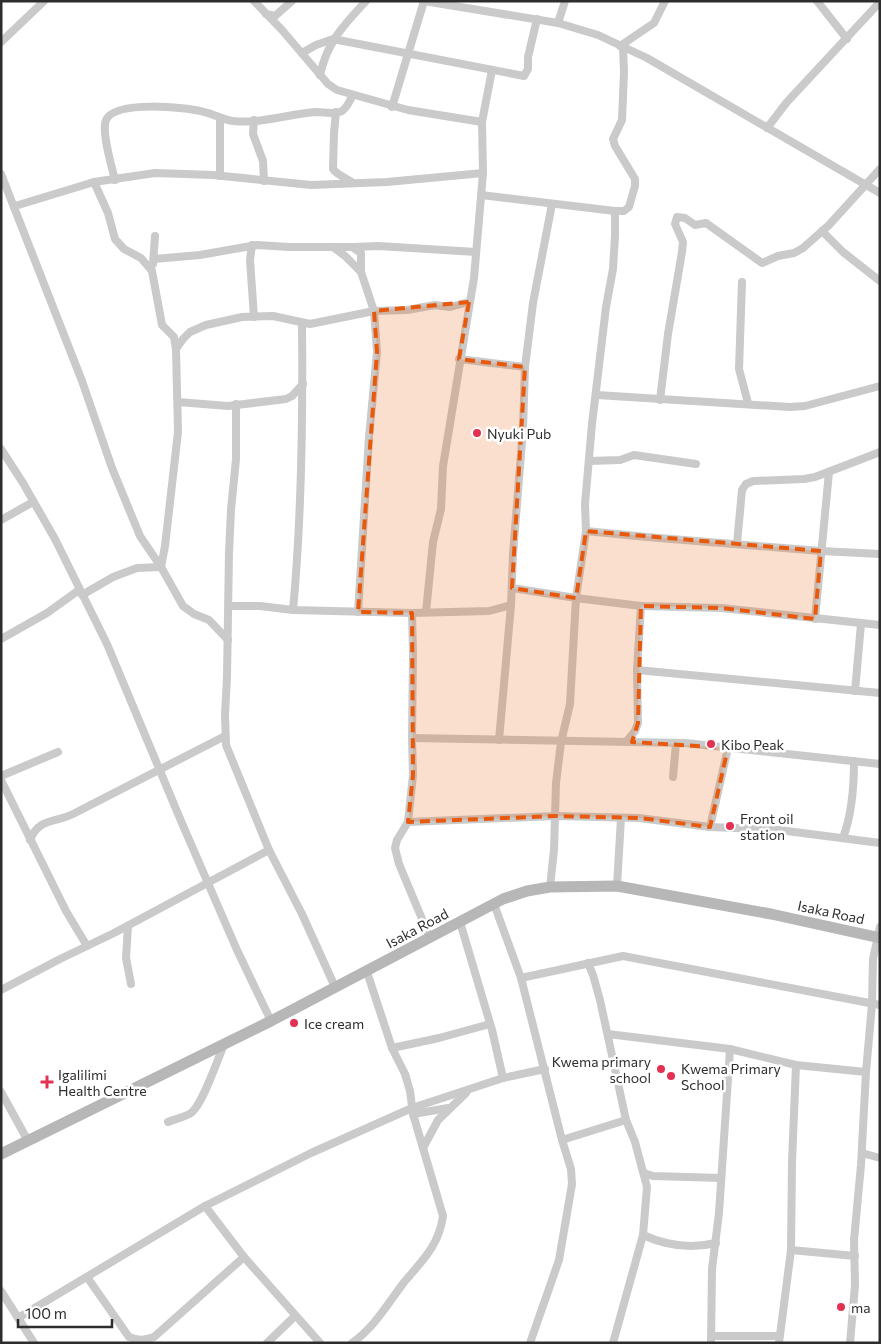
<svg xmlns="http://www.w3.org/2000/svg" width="881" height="1344" font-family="Commissioner,sans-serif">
	<rect width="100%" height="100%" fill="#fff"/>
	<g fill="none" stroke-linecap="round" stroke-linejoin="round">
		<g stroke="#cacaca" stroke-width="8">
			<polyline points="254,1 282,30 328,84 337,90 408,110 482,122"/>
			<polyline points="424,1 558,23 598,35 647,58 880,193"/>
			<polyline points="817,1 847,39"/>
			<polyline points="266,14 275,16 292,1"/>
			<polyline points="558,23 565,1"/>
			<polyline points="1,42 44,1"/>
			<polyline points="620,46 654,23 665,1"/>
			<polyline points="302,53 316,45 333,39 524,76 528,69 528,57 537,19"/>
			<path d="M 320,75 C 327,42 344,25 366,1"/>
			<polyline points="392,107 424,1"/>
			<path d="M 336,112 L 334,133 L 333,169 C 337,175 347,178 353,183"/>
			<polyline points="254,120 253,134 263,161 264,181"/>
			<polyline points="767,128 787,102 880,2"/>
			<polyline points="1,174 82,381 112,468 140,536 161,567 183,606 194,614 209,620 228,640"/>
			<polyline points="220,176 220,118"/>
			<path d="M 115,180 C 112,167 101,132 106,120 C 115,100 186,107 204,112 C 214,114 223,120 233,121 C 260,124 289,114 316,112 C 324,112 335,115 342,111 C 347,108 350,100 353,95"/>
			<polyline points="481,195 615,211 624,211 629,207 635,186 635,179 615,146 613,139 622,120 624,72 623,47"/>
			<polyline points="15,206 94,182 155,173 213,175 311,185 387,182 483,173"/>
			<polyline points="822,231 843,252 880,281"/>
			<polyline points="252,245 250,260 254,317"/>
			<polyline points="333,247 345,256 361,272"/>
			<polyline points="354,247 378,246 476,252"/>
			<polyline points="154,259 200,255 257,245 289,247 352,247 361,253 361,272 374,311 377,352 369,437 358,612"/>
			<polyline points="153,264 155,236"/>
			<polyline points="742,282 739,369 748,403"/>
			<polyline points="176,349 183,339 190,332 206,325 242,317 273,316 310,324 374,311 407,310 435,305 450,307 469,302"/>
			<polyline points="459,359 525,367"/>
			<polyline points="597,395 790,407 805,406 880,386"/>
			<polyline points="660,400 668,334 682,252 683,242 675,224 677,217 685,218 695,225 706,223 762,263 778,256 794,253 803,248 829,225 880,169"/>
			<polyline points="178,402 228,406 286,399 292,396 303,384"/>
			<polyline points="236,404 236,459 231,510 229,553 227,677 225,715 226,745 269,850 302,914 335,987"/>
			<polyline points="1,449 23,483 55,539 107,644 181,821 237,950 271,1021"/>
			<polyline points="589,461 620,460 634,455 696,464"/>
			<polyline points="1,520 33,502"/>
			<polyline points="586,531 647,537 821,551 880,554"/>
			<polyline points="737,544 742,490 746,484 753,481 804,479 815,477 880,452"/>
			<polyline points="512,588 576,598 641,606 721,608 880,625"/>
			<polyline points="82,595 113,577 137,568 161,567 165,546 178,432 176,349 174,337 162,325 152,271 141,258 124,249 115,239 108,213 94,182"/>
			<polyline points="229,606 260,606 293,610 412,613 489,611 511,605"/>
			<path d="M 293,610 C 302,515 303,419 302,324"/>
			<polyline points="426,612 433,542 441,509 443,466 474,278 483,173 482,122 492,70"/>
			<polyline points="412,613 413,654 412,738 413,775 408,822 397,840 395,848 399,864 430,938"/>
			<polyline points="815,619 829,472"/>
			<polyline points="1,639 47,613 79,590"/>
			<polyline points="637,670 880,693"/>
			<polyline points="855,691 861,624"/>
			<polyline points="412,738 685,743 880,764"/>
			<polyline points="499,740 511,605 513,554 523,429 525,367 533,303 552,204"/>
			<polyline points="626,742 635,731 638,723 637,670 641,606"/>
			<polyline points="1,776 58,752"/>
			<polyline points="673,777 676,743"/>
			<polyline points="1,780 66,911 87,946"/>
			<polyline points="408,822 556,816 639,818 710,827 779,830 880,843"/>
			<polyline points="710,827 728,748"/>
			<path d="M 843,838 C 852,814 854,787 854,761"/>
			<path d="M 30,840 C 39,818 54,823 73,814 L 225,736"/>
			<polyline points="617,886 621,818"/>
			<polyline points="550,887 554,850 556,783 561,742 570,704 576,598 586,531 585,504 592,424 606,307 613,269 615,236 615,211"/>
			<polyline points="494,904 521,978 562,1140 571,1169 572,1184 559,1260 530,1343"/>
			<polyline points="460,922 492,1030 503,1078"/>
			<polyline points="128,926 126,958 131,984"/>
			<polyline points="588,963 593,975 600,1000 626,1120 635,1142 647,1187 643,1235 613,1343"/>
			<polyline points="521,978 623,956 880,1005"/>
			<polyline points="1,990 60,959 114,933 269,850"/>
			<polyline points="608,1034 730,1049 796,1065 866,1072"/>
			<polyline points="392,1048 439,1038 490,1024"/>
			<polyline points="1,1092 28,1141"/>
			<polyline points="413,1114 448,1108"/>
			<path d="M 168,1122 C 175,1119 185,1117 191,1113 C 203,1104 217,1060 224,1045"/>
			<polyline points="562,1140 626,1120"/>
			<polyline points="423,1148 438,1120 466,1093"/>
			<polyline points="862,1153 880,1158"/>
			<polyline points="644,1173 653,1176 721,1178"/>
			<polyline points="205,1206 244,1257 320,1343"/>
			<path d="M 643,1235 C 665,1245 691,1249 716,1243"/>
			<polyline points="791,1250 855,1256"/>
			<path d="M 87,1277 L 129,1337 C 138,1341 145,1340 154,1337 L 244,1257"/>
			<polyline points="1,1291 34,1343"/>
			<polyline points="18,1318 205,1206 311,1153 412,1108 503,1078 545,1069"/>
			<polyline points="711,1339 712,1336 779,1336"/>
			<polyline points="267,1343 295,1316"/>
			<path d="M 352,1343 C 375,1327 388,1303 405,1281 C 423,1260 439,1245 443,1216 L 413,1114 L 410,1091 L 405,1074 L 392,1048 L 367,972"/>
			<polyline points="711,1343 712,1269 719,1213 730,1049"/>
			<polyline points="779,1343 791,1250 792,1162 796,1065"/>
			<polyline points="850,1343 855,1285 854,1240 861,1165 866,1072 872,1004 873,959 880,927"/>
		</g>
		<polyline stroke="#b7b7b7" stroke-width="11" points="1,1154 271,1021 503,899 527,891 550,887 617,886 771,914 880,938"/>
	</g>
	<path fill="#e8590c" fill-opacity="0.2" stroke="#e8590c" stroke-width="4" stroke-dasharray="10 6" stroke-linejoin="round" d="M 469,302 L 459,359 L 525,367 L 512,588 L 576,598 L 586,531 L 821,551 L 815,619 L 721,608 L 641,606 L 638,723 L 632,742 L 728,748 L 710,827 L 639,818 L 556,816 L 408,822 L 413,775 L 412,613 L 358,612 L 377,352 L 374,311 Z"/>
	<g fill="#e33153" stroke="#fff" stroke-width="2">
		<circle cx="477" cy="433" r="5"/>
		<circle cx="711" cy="744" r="5"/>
		<circle cx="730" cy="826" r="5"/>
		<circle cx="294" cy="1023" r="5"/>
		<circle cx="661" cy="1069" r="5"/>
		<circle cx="671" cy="1076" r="5"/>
		<path d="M44.5 1074.5h5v5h5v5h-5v5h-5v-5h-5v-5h5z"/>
		<circle cx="841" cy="1307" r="5"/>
	</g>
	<g text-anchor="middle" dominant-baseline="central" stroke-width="5" stroke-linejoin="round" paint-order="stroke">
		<g font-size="14" fill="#2d2d2d" stroke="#fff" text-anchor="start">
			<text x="487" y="433">Nyuki Pub</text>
			<text x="721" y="744">Kibo Peak</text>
			<text x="740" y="818">Front oil<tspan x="740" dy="16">station</tspan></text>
			<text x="304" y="1023">Ice cream</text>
			<text x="651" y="1061" text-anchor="end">Kwema primary<tspan x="651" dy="16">school</tspan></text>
			<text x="681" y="1068">Kwema Primary<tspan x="681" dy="16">School</tspan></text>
			<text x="58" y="1074">Igalilimi<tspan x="58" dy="16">Health Centre</tspan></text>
			<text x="851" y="1307">ma</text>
		</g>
		<g font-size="14" fill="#2d2d2d" stroke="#fff">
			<text transform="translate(831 912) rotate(12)">Isaka Road</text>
			<text transform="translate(417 928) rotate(-28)">Isaka Road</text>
		</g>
	</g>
	<rect width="881" height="1344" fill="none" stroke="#2d2d2d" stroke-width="5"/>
	<path d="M18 1319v8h94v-8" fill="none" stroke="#2d2d2d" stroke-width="2.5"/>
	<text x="25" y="1319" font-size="15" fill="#2d2d2d" stroke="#ffffff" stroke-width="4" paint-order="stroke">100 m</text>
</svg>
